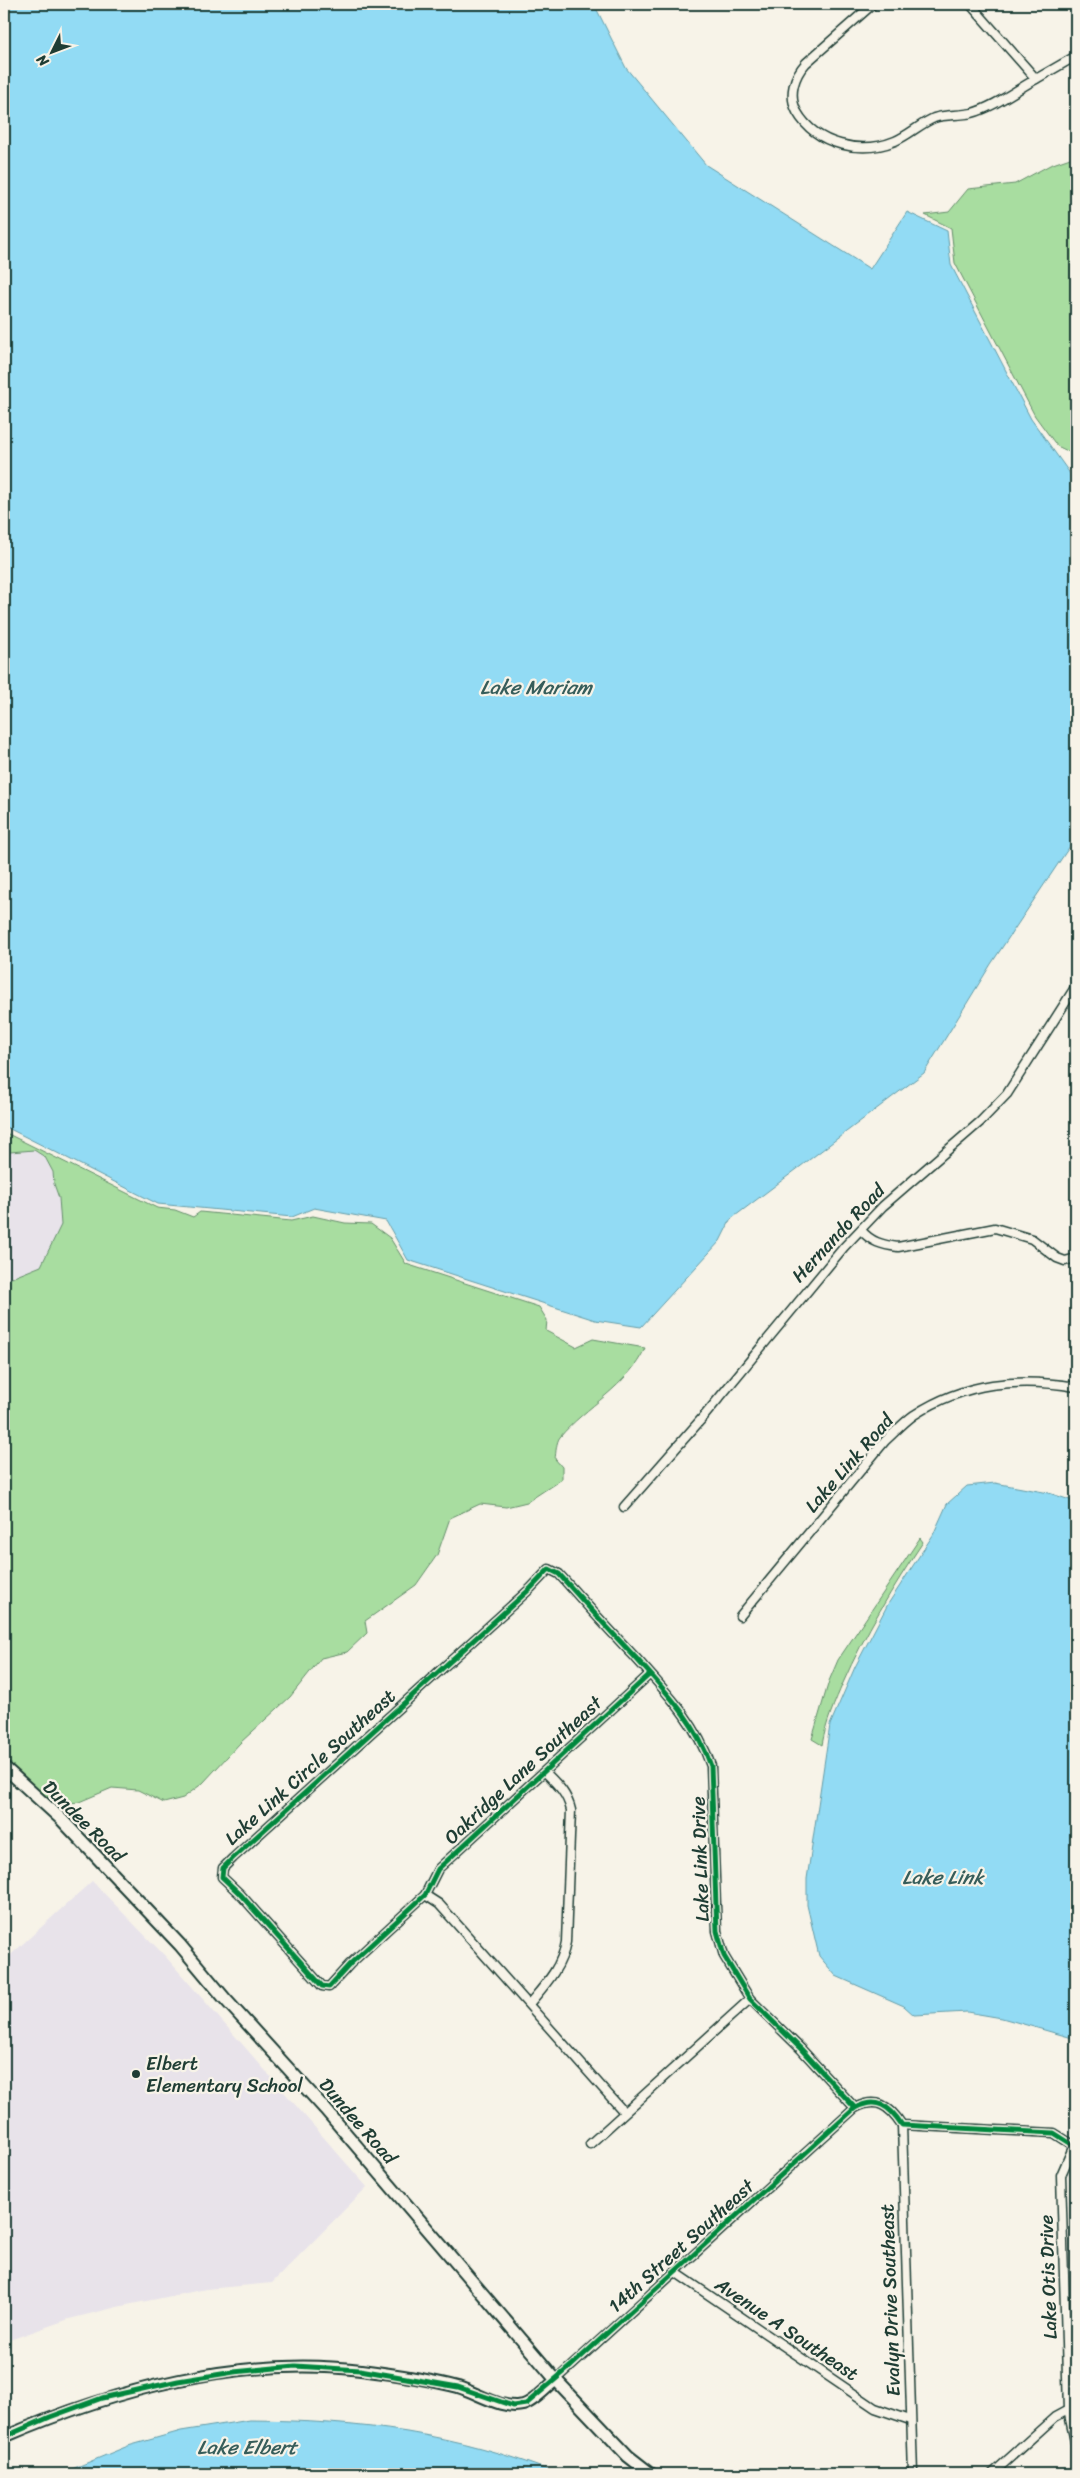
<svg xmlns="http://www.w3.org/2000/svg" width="1080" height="2478" font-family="Sriracha,sans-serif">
	<rect width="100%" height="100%" fill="#f7f3e8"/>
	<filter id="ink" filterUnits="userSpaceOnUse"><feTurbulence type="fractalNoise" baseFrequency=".02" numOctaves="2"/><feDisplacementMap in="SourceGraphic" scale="10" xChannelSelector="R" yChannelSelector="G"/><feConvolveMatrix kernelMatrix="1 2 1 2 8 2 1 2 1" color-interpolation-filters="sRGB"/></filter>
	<g filter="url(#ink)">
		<g fill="#e8e3ea">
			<polygon points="34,1150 45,1157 53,1172 54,1184 59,1198 61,1225 41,1266 4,1281 4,1156 10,1152"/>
			<polygon points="92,1881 166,1957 367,2187 272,2283 206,2289 117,2307 69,2319 4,2342 4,1961"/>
		</g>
		<g fill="#a8dda0" stroke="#648d6a">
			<polygon points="1076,156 1076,455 1057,446 1035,416 955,263 951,228 925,215 949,212 968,189 1015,184 1050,165"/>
			<path d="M 4,1132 L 157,1208 L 175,1210 L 193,1217 L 200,1212 L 291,1221 L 313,1216 L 345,1223 L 371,1224 L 390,1238 L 406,1264 L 539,1307 L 547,1320 L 546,1331 L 576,1347 L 593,1339 L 645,1348 C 629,1385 585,1407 560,1437 C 556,1442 556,1453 555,1459 L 562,1467 L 562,1479 L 527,1502 L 506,1507 L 480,1504 L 450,1518 L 437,1555 L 416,1585 L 365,1621 L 367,1633 L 347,1652 L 321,1658 L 290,1697 L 240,1743 L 203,1783 L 183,1798 L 164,1803 L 138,1790 L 112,1788 L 79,1802 L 55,1805 L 4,1759 L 4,1281 L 41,1266 L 61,1225 L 59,1198 L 54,1184 L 53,1172 L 45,1157 L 34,1150 L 10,1152 L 4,1156 Z"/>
			<path d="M 920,1538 L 923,1542 C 893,1587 865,1633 843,1683 C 834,1704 826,1722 822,1745 L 812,1739 L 829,1681 L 838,1660 Z"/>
		</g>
		<g fill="#92dbf4" stroke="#649ca7">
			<polygon points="4,4 594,4 626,68 706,165 870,269 907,212 947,231 951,265 1031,419 1076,482 1076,837 991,964 924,1073 731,1219 720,1241 641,1327 595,1320 408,1260 386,1221 314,1208 292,1217 158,1204 4,1126"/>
			<polygon points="995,1483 1049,1493 1076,1502 1076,2039 1002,2018 967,2012 914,2015 904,2006 836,1976 819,1956 807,1905 807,1879 830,1725 855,1667 888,1604 933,1535 947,1504 967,1486"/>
			<path d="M 250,2420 C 361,2421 455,2433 558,2474 L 60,2474 L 128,2446 L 181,2431 Z"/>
		</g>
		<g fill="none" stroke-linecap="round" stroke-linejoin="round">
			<g stroke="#1f3d34" stroke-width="11">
				<g id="minor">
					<path d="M 873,4 L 806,63 C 794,76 788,95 797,112 C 816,145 861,155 895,141 C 909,135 920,124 934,118 C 946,114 959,116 972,113 C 994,107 1016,90 1036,79 L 970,4"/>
					<polyline points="1036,79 1076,56"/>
					<path d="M 861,1230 C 871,1242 882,1245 898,1247 L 995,1228 L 1032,1239 L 1057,1258 L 1065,1261 L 1076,1258"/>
					<polyline points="624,1507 705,1415 844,1247 883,1206 980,1122 1007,1094 1076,986"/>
					<path d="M 740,1616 L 885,1441 C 895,1432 904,1422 914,1415 C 965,1382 1018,1377 1076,1387"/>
					<path d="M 650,1674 L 438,1869 L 425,1895 L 350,1964 L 329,1987 L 322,1986 L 313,1976 L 240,1894 L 222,1877 L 223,1868 L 233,1858 L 531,1588 L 549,1569 L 559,1574 C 584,1602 609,1630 635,1657 C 666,1692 696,1722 711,1766 L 716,1905 L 717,1931 L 724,1956 L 750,1999 L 801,2049 L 855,2108"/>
					<polyline points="425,1895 439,1904 624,2112"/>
					<path d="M 529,2004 C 545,1985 562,1967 566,1942 L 571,1810 C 567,1793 557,1784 545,1772"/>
					<polyline points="902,2125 913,2474"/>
					<polyline points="1075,2143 1061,2175 1068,2410 1076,2446"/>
					<polyline points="590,2144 750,1999"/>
					<polyline points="675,2272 875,2408 910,2420"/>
					<path d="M 556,2380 L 855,2108 C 877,2097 889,2105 902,2125 L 1054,2133 L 1073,2145"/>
					<polyline points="992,2474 1055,2417 1068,2410"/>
				</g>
			</g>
			<g stroke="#1f3d34" stroke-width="14">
				<path id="tertiary" d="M 4,2437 C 113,2390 241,2355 361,2370 C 393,2374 427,2379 458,2387 C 478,2393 502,2410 523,2405 C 534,2402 547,2387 556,2380"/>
			</g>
			<g stroke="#1f3d34" stroke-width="15">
				<polyline id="secondary" points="4,1767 61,1819 180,1945 226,2000 325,2109 556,2380 628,2456 651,2474"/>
			</g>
			<use href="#minor" stroke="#f7f3e8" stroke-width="8"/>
			<use href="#tertiary" stroke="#f7f3e8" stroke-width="10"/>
			<use href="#secondary" stroke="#f7f3e8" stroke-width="11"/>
			<g stroke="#f7f3e8" stroke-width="8">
				<g id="cycleway">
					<path d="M 650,1674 L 438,1869 L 425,1895 L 350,1964 L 329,1987 L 322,1986 L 313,1976 L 240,1894 L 222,1877 L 223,1868 L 233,1858 L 531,1588 L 549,1569 L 559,1574 C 584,1602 609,1630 635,1657 C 666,1692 696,1722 711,1766 L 716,1905 L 717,1931 L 724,1956 L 750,1999 L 801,2049 L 855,2108"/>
					<path d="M 4,2437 L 50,2417 L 102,2398 L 178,2381 L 234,2372 L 295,2366 L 360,2370 L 458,2387 L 513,2406 L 526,2404 L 571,2366 L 855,2108 C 877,2097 889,2105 902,2125 L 1054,2133 L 1073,2145"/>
				</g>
			</g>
			<use href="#cycleway" stroke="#00873e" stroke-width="5"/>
		</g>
	</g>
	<circle fill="#1f3d34" stroke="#f7f3e8" stroke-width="2" cx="136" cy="2074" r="5"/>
	<g text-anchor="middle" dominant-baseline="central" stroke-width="4.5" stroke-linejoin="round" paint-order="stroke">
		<g font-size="19" fill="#1f3d34" stroke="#f7f3e8">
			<text transform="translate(838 1233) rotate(-47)">Hernando Road</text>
			<text transform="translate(849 1463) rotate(-49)">Lake Link Road</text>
			<text transform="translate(310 1767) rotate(-42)">Lake Link Circle Southeast</text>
			<text transform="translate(523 1770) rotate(-43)">Oakridge Lane Southeast</text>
			<text transform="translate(84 1821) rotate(45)">Dundee Road</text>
			<text transform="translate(700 1859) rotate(-92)">Lake Link Drive</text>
			<text transform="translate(358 2121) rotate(49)">Dundee Road</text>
			<text transform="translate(681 2246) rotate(-42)">14th Street Southeast</text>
			<text transform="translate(1048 2277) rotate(-92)">Lake Otis Drive</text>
			<text transform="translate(890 2300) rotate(-92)">Evalyn Drive Southeast</text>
			<text transform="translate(787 2329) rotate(34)">Avenue A Southeast</text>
		</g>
		<g font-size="19" fill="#1f3d34" stroke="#f7f3e8" text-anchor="start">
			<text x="146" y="2063">Elbert<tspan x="146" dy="22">Elementary School</tspan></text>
		</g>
		<g font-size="20" font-style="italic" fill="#365d5a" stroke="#f7f3e8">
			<text x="536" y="687">Lake Mariam</text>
			<text x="943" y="1877">Lake Link</text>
			<text x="247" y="2447">Lake Elbert</text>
		</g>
	</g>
	<rect width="1080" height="2478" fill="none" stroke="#f7f3e8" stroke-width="20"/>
	<rect x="10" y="10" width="1060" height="2458" fill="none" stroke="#1f3d34" stroke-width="2" filter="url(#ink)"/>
	<g transform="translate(52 52) rotate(228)" stroke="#f7f3e8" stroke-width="4" paint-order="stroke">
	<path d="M0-4L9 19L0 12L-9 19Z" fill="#1f3d34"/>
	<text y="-8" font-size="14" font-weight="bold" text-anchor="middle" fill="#1f3d34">N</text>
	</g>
</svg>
